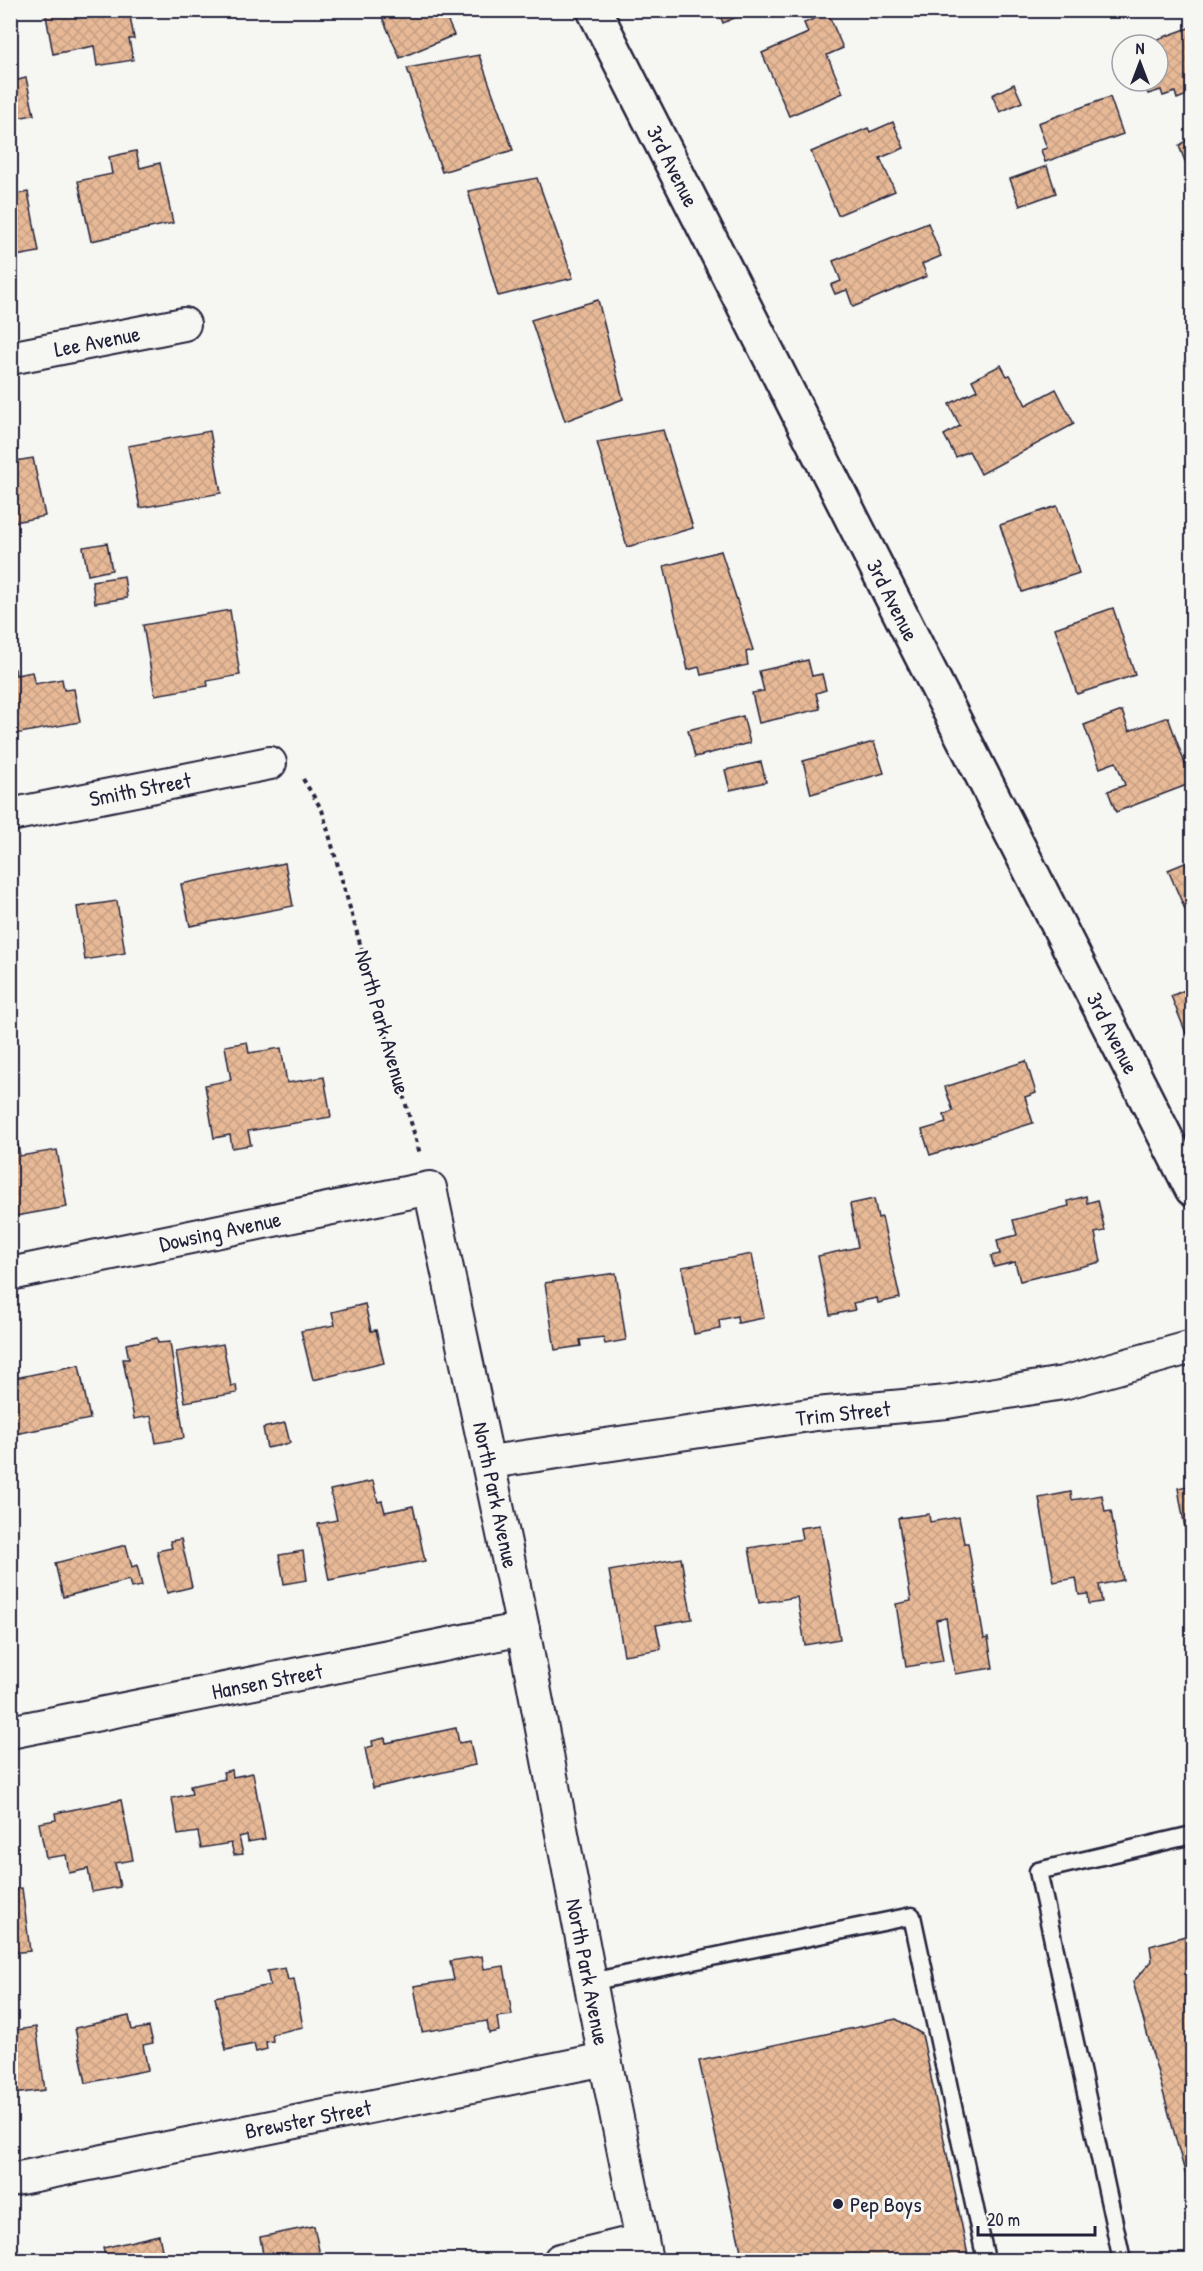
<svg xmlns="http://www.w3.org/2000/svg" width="1203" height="2271" font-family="'Patrick Hand',sans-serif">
	<defs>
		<pattern id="building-cross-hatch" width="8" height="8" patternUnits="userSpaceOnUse" patternTransform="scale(1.5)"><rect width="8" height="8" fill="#e7b997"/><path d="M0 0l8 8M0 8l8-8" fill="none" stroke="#c69f83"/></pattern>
	</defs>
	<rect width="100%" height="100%" fill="#f6f6f2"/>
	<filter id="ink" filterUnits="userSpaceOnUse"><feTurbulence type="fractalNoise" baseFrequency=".0167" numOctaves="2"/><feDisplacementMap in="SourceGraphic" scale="12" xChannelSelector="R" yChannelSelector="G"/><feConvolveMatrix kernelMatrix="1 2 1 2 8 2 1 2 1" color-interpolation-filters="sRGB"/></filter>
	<g filter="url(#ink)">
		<g fill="url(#building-cross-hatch)" stroke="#22223b" stroke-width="1.5">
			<polygon points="45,10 129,10 134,39 129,39 133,60 97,66 94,46 53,54"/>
			<polygon points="379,10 443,10 454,35 400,58"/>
			<polygon points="718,10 752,10 723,23"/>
			<polygon points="828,13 843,48 827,55 843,93 789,116 762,53 808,33 804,23"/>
			<polygon points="1191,27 1192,93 1177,99 1175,92 1163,96 1161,90 1148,94 1143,81 1158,81 1158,45 1142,45"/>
			<polygon points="479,55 513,150 442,172 407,68"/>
			<polygon points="26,78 34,115 10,119 10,82"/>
			<polygon points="1014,84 1022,102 1000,112 992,95"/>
			<polygon points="1110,97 1123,134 1045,162 1041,150 1047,148 1038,123"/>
			<polygon points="893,122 904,148 880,158 895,191 838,215 811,152 868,128 870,132"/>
			<polygon points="1192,136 1192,161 1191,159 1185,161 1179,146"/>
			<polygon points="136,151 140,168 160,163 173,223 91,241 78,181 112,174 109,157"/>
			<polygon points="1047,166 1056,193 1020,206 1010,179"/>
			<polygon points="537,178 573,278 498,296 468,191"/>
			<polygon points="28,192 39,252 10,257 10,195"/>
			<polygon points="928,223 941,256 922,264 927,276 853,307 847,290 835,294 831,285 841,281 833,261"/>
			<polygon points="598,300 623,399 565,421 531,320"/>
			<polygon points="1001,365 1007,376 1010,375 1026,405 1056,389 1074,424 981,474 969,451 956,457 944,435 960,426 949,404 977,390 972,380"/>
			<polygon points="663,430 693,528 627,547 597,442"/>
			<polygon points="210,431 221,493 140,508 128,446"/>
			<polygon points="33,458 45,516 10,523 10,462"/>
			<polygon points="1057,506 1079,573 1022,592 1000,525"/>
			<polygon points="107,543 112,570 88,575 83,547"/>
			<polygon points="721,551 753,650 746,652 748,665 701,675 699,667 688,670 664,566"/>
			<polygon points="124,576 127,598 95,603 92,581"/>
			<polygon points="1113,608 1135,675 1077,694 1055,628"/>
			<polygon points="230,610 240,675 207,681 208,686 155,695 143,625"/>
			<polygon points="808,660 812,676 822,674 826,690 816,693 820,709 759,723 752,693 764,691 759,671"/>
			<polygon points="10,669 15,669 16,675 32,672 35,684 62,679 64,690 74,689 80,722 15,734 10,710"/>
			<polygon points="1122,711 1129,731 1168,717 1192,783 1116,812 1108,791 1125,785 1116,762 1100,768 1084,725"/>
			<polygon points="743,716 750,743 695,757 688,730"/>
			<polygon points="874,742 884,773 811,794 803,761"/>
			<polygon points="761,762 766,782 730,790 725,770"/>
			<polygon points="1192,860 1192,920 1190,921 1168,870"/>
			<polygon points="285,863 293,906 190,926 181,884"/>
			<polygon points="117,901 125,953 85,960 77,907"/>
			<polygon points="1192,987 1192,1036 1188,1038 1171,996"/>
			<polygon points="247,1042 249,1053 281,1048 287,1083 324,1077 331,1117 248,1131 251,1145 232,1148 230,1135 214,1138 205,1085 231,1080 225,1046"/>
			<polygon points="1026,1061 1036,1093 1025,1097 1033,1123 930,1155 922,1130 946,1123 944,1115 953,1111 945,1087"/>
			<polygon points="18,1145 20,1156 57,1150 67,1207 10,1217 10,1147"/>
			<polygon points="1086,1196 1087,1203 1098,1200 1105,1231 1095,1233 1101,1262 1020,1281 1015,1262 994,1267 991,1256 1000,1254 997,1240 1017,1235 1013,1220 1069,1206 1068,1201"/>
			<polygon points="874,1199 878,1218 882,1217 900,1298 878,1303 877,1298 853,1303 855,1310 830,1315 818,1256 858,1247 850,1204"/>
			<polygon points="752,1254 764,1318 738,1323 737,1316 719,1320 720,1329 694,1334 682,1267"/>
			<polygon points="616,1273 626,1340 605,1344 603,1337 580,1340 581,1346 555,1350 545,1283"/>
			<polygon points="365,1304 371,1331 376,1330 384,1363 313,1380 301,1331 335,1325 332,1312"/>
			<polygon points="157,1338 158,1343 170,1342 184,1438 156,1443 151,1416 134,1419 123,1359 129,1359 126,1344"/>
			<polygon points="223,1344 231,1386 236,1385 237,1393 185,1402 176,1352"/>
			<polygon points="79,1365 90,1419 10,1435 10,1379"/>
			<polygon points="285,1423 290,1443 267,1448 263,1428"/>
			<polygon points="373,1481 378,1502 382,1501 385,1512 413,1506 425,1561 329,1580 318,1524 337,1520 330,1490"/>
			<polygon points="1192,1485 1192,1569 1178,1488"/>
			<polygon points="1071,1492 1072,1500 1102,1495 1105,1512 1111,1511 1123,1580 1099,1585 1102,1602 1089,1604 1088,1594 1079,1595 1076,1578 1054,1582 1039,1498"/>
			<polygon points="929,1514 930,1522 959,1517 964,1543 968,1543 984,1639 988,1638 993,1668 955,1674 946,1618 936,1620 943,1661 906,1667 896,1604 911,1601 898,1518"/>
			<polygon points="820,1525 840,1639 805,1645 797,1597 759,1603 749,1548 802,1539 800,1528"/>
			<polygon points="181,1539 192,1587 167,1593 157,1551 172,1548 170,1541"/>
			<polygon points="126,1545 132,1567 137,1565 142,1586 131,1588 129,1580 63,1597 55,1563"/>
			<polygon points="303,1551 307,1580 284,1584 279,1555"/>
			<polygon points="681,1558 692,1619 656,1625 661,1649 624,1655 609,1571"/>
			<polygon points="456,1728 459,1743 470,1741 475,1765 373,1788 365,1748 373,1746 372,1741 385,1738 386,1743"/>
			<polygon points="232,1770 233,1777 253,1773 265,1839 248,1842 247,1835 239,1837 243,1854 234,1855 231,1843 201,1848 198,1832 178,1835 172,1798 192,1794 190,1786 225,1779 223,1772"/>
			<polygon points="121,1800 133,1860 115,1863 120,1887 92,1892 88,1869 69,1873 66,1855 46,1858 39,1823 56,1820 55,1813"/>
			<polygon points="22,1888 30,1951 10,1953 10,1890"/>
			<polygon points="1192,1934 1192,2198 1133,1982 1152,1961 1150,1946"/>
			<polygon points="482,1956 484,1969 504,1966 512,2015 497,2017 499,2031 489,2033 487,2021 422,2032 414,1986 454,1980 450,1961"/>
			<polygon points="285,1968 288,1980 294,1979 303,2027 272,2034 273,2041 266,2042 267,2049 256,2052 254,2044 226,2050 215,1997 270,1985 267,1971"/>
			<polygon points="129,2016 132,2030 149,2027 153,2043 143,2045 148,2070 86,2083 75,2028"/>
			<polygon points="896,2019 922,2034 969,2260 743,2260 699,2061"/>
			<polygon points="36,2027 45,2090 13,2094 10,2092 10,2031"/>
			<polygon points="314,2226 321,2260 264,2260 260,2237"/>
			<polygon points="159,2235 164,2260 78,2260 105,2255 103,2248"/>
		</g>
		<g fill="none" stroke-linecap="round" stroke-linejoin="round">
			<g stroke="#22223b" stroke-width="21">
				<g id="lane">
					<polyline points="590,1982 912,1916 986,2260"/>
					<polyline points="1122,2260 1038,1871 1192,1835"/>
				</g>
			</g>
			<g stroke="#22223b" stroke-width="36">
				<g id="street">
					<polyline points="10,358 184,324"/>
					<polyline points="10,815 270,763"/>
					<polyline points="10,1274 430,1188 523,1629 605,2059 646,2260"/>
					<polyline points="490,1462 816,1414 947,1402 1063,1383 1192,1347"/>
					<polyline points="10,1732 523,1629"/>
					<polyline points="10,2180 605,2059"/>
					<polyline points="560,2260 642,2240"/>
				</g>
			</g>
			<g stroke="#22223b" stroke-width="38">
				<polyline id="secondary" points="594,10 1192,1189"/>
			</g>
			<polyline stroke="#22223b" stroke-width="4" stroke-dasharray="4.5 4.5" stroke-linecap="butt" points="303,779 322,810 420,1154"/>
			<use href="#lane" stroke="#f6f6f2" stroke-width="16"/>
			<use href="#street" stroke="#f6f6f2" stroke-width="32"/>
			<use href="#secondary" stroke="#f6f6f2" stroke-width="33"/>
		</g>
	</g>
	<circle fill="#22223b" stroke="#f6f6f2" stroke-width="2" cx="838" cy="2204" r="6"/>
	<g text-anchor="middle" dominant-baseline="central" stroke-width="6" stroke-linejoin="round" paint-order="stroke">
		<g font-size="22" fill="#22223b" stroke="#f6f6f2">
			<text transform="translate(673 166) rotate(63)">3rd Avenue</text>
			<text transform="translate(97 341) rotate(-11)">Lee Avenue</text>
			<text transform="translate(893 600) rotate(63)">3rd Avenue</text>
			<text transform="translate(140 789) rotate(-11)">Smith Street</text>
			<text transform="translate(383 1022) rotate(74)">North Park Avenue</text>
			<text transform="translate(1113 1033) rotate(63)">3rd Avenue</text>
			<text transform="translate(220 1231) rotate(-12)">Dowsing Avenue</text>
			<text transform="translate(843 1413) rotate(-6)">Trim Street</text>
			<text transform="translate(496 1495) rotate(78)">North Park Avenue</text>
			<text transform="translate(267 1681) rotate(-11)">Hansen Street</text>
			<text transform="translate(588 1972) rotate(79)">North Park Avenue</text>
			<text transform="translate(308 2119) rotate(-11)">Brewster Street</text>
		</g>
		<g font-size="22" fill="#22223b" stroke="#f6f6f2" text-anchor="start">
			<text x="850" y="2204">Pep Boys</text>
		</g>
	</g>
	<rect width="1203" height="2271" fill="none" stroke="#f6f6f2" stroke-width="36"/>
	<rect x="18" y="18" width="1167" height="2235" fill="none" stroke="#22223b" stroke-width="2" filter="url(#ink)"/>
	<g transform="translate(1140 63)"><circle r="28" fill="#f6f6f2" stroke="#a1a1a9" stroke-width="1.5"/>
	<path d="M0-4.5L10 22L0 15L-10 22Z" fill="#22223b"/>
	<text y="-9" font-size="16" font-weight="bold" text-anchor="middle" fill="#22223b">N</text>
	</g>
	<path d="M978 2226v9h117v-9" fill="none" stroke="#22223b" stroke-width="3"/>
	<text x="987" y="2226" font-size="18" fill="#22223b" stroke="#f6f6f2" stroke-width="4.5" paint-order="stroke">20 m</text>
</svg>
